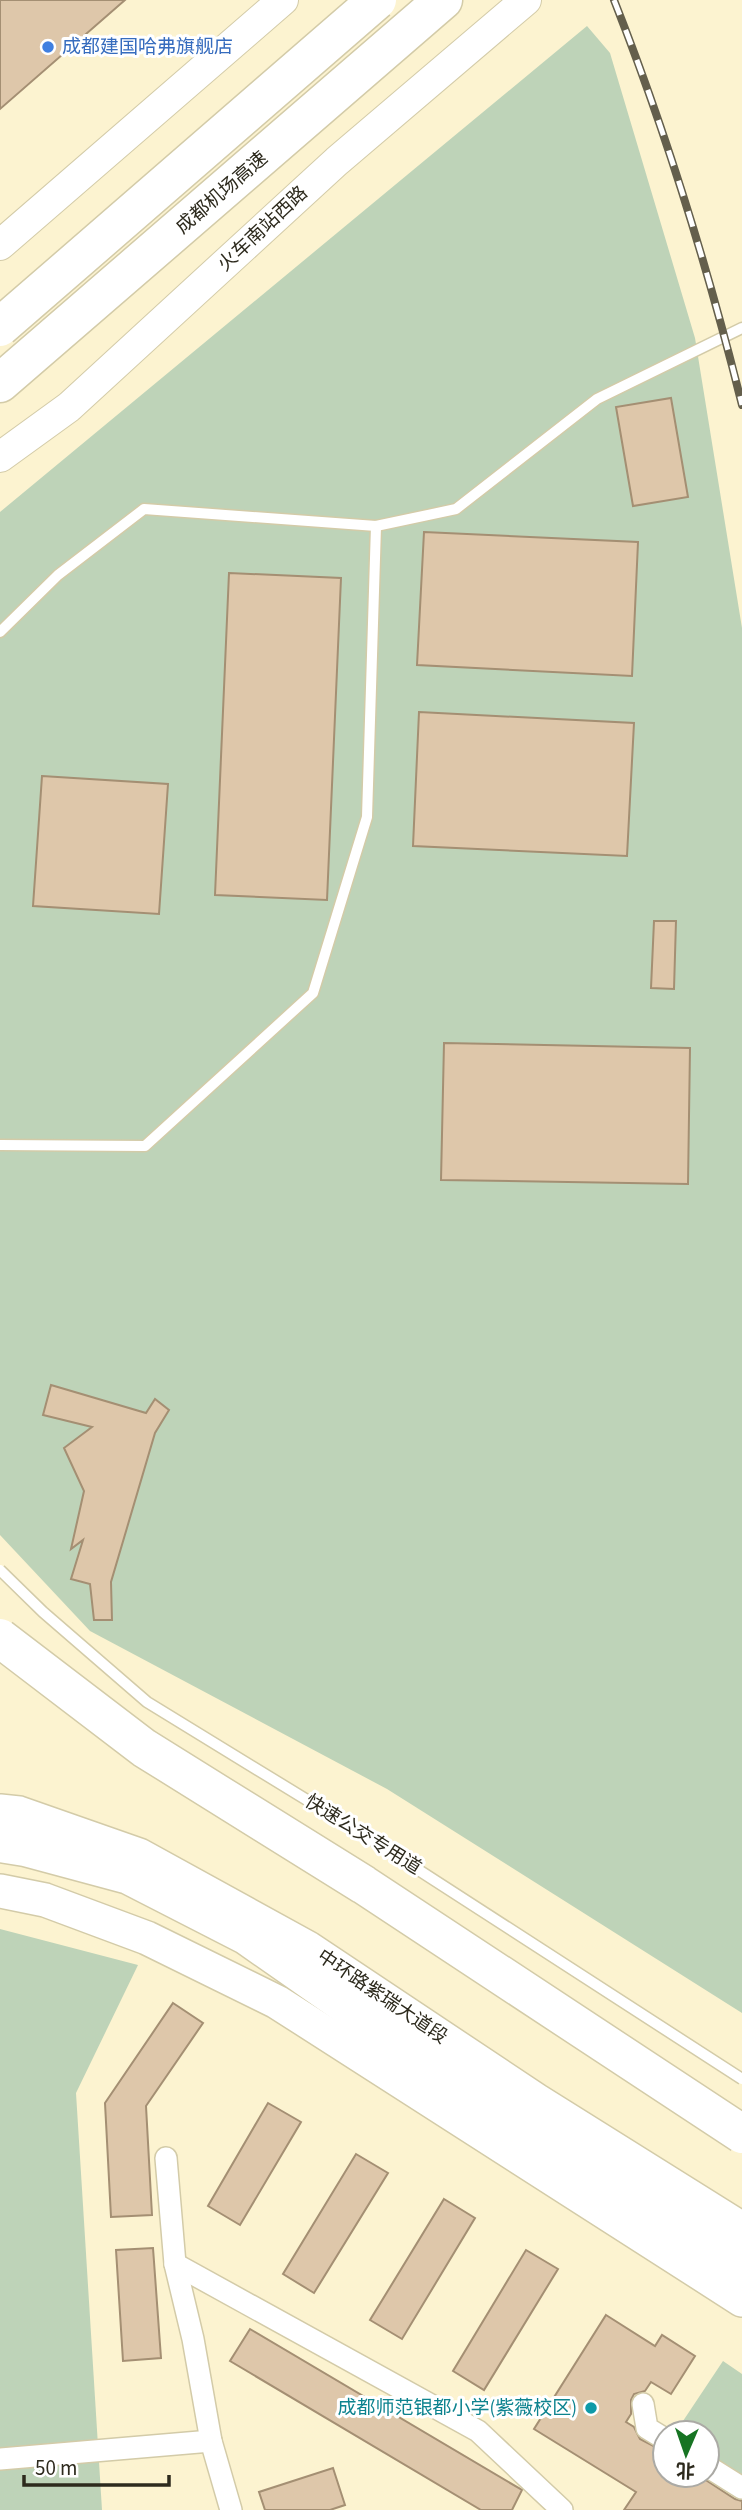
<svg xmlns="http://www.w3.org/2000/svg" width="742" height="2510" font-family="'Source Sans 3','Noto Sans SC',sans-serif">
	<rect width="100%" height="100%" fill="#fcf3d0"/>
	<g fill="#bed3b8">
		<polygon points="587,26 610,53 695,338 742,628 742,2013 387,1789 90,1631 0,1535 0,512"/>
		<polygon points="0,1929 138,1965 76,2093 102,2510 0,2510"/>
		<polygon points="723,2361 742,2374 742,2480 707,2457 707,2433 675,2433"/>
	</g>
	<g fill="#dec7aa" stroke="#a48f73" stroke-width="2">
		<polygon points="0,0 125,0 0,109"/>
		<polygon points="671,398 688,497 633,506 616,407"/>
		<polygon points="424,532 638,542 632,676 417,665"/>
		<polygon points="229,573 341,578 327,900 215,895"/>
		<polygon points="419,712 634,723 627,856 413,846"/>
		<polygon points="42,776 168,784 159,914 33,906"/>
		<polygon points="654,921 676,921 674,989 651,988"/>
		<polygon points="444,1043 690,1048 688,1184 441,1180"/>
		<polygon points="51,1385 146,1413 155,1399 169,1410 155,1433 111,1582 112,1620 94,1620 90,1584 71,1579 83,1540 71,1549 84,1491 64,1448 92,1427 43,1415"/>
		<polygon points="173,2003 203,2023 146,2106 152,2215 111,2217 105,2103"/>
		<polygon points="268,2103 301,2122 240,2225 208,2206"/>
		<polygon points="356,2154 388,2173 314,2293 283,2274"/>
		<polygon points="444,2199 475,2218 402,2339 370,2320"/>
		<polygon points="153,2248 161,2358 123,2361 116,2250"/>
		<polygon points="526,2250 558,2269 484,2390 453,2371"/>
		<polygon points="606,2315 655,2346 662,2335 695,2356 671,2394 651,2382 645,2391 634,2394 631,2400 631,2414 626,2422 634,2427 640,2439 665,2452 665,2475 698,2475 735,2499 742,2501 742,2510 624,2510 636,2492 534,2429"/>
		<polygon points="250,2329 522,2490 512,2510 481,2510 230,2361"/>
		<polygon points="333,2468 345,2505 330,2510 265,2510 259,2492"/>
	</g>
	<g fill="none" stroke-linecap="round" stroke-linejoin="round">
		<g stroke="#d3cba8" stroke-width="13">
			<g id="lane">
				<polyline points="0,632 58,575 144,509 376,526 456,509 597,399 742,328"/>
				<polyline points="0,1145 145,1146 313,993 367,817 376,526"/>
			</g>
		</g>
		<g stroke="#d3cba8" stroke-width="24">
			<g id="street">
				<polyline points="166,2158 175,2264 193,2339 211,2441 231,2510"/>
				<polyline points="175,2264 478,2431 562,2510"/>
				<polyline points="643,2404 647,2428 665,2439"/>
				<polyline points="0,2459 211,2441"/>
				<polyline points="707,2466 742,2488"/>
			</g>
		</g>
		<g stroke="#d3cba8" stroke-width="32">
			<g id="secondary">
				<polyline points="0,245 283,0"/>
				<polyline points="0,457 69,407 337,161 526,0"/>
			</g>
		</g>
		<g stroke="#d3cba8" stroke-width="36">
			<g id="primary">
				<polyline points="0,1811 19,1813 139,1855 308,1948 536,2100 742,2229"/>
				<polyline points="0,1891 45,1900 147,1938 277,2002 742,2300"/>
			</g>
		</g>
		<g stroke="#d3cba8" stroke-width="41">
			<g id="highway">
				<polyline points="0,383 443,0"/>
				<polyline points="0,1843 25,1847 129,1875 246,1935 442,2072 742,2266"/>
			</g>
		</g>
		<use href="#lane" stroke="#fff" stroke-width="10"/>
		<use href="#street" stroke="#fff" stroke-width="21"/>
		<use href="#secondary" stroke="#fff" stroke-width="30"/>
		<use href="#primary" stroke="#fff" stroke-width="33"/>
		<use href="#highway" stroke="#fff" stroke-width="38"/>
		<g stroke="#645f4c" stroke-width="8">
			<path id="rail" d="M 614,0 C 666,132 708,268 742,405"/>
		</g>
		<use href="#rail" stroke="#fff" stroke-width="5" stroke-dasharray="16" stroke-linecap="butt"/>
		<g stroke="#d3cba8" stroke-width="13" stroke-linecap="butt">
			<polyline id="lane-bridge" points="0,1570 43,1612 147,1702 369,1838 742,2079"/>
		</g>
		<g stroke="#d3cba8" stroke-width="41" stroke-linecap="butt">
			<g id="highway-bridge">
				<polyline points="0,327 377,0"/>
				<polyline points="0,1638 144,1748 364,1885 742,2134"/>
			</g>
		</g>
		<use href="#lane-bridge" stroke="#fff" stroke-width="10"/>
		<use href="#highway-bridge" stroke="#fff" stroke-width="38"/>
	</g>
	<circle fill="#3f7fe0" stroke="#fff" stroke-width="2.5" cx="48" cy="47" r="7"/>
	<circle fill="#0f9aa8" stroke="#fff" stroke-width="2.5" cx="591" cy="2408" r="7"/>
	<g text-anchor="middle" dominant-baseline="central" stroke-width="6" stroke-linejoin="round" paint-order="stroke">
		<g font-size="19" fill="#366cbe" stroke="#fff" text-anchor="start">
			<text x="62" y="47">成都建国哈弗旗舰店</text>
		</g>
		<g font-size="19" fill="#2d2a1d" stroke="#fff">
			<text transform="translate(222 193) rotate(-41)">成都机场高速</text>
			<text transform="translate(263 229) rotate(-43)">火车南站西路</text>
			<text transform="translate(363 1835) rotate(32)">快速公交专用道</text>
			<text transform="translate(382 1997) rotate(34)">中环路紫瑞大道段</text>
		</g>
		<g font-size="19" fill="#0d838f" stroke="#fff" text-anchor="end">
			<text x="577" y="2408">成都师范银都小学(紫薇校区)</text>
		</g>
	</g>
	<g transform="translate(686 2454) rotate(182)"><circle r="33" fill="#ffffff" stroke="#abaaa5" stroke-width="2"/>
	<path d="M0-5L12 26L0 18L-12 26Z" fill="#177423"/>
	<text y="-10" font-size="19" font-weight="bold" text-anchor="middle" fill="#2d2a1d">北</text>
	</g>
	<path d="M24 2475v10h145v-10" fill="none" stroke="#2d2a1d" stroke-width="3.5"/>
	<text x="35" y="2475" font-size="21" fill="#2d2a1d" stroke="#ffffff" stroke-width="5" paint-order="stroke">50 m</text>
</svg>
